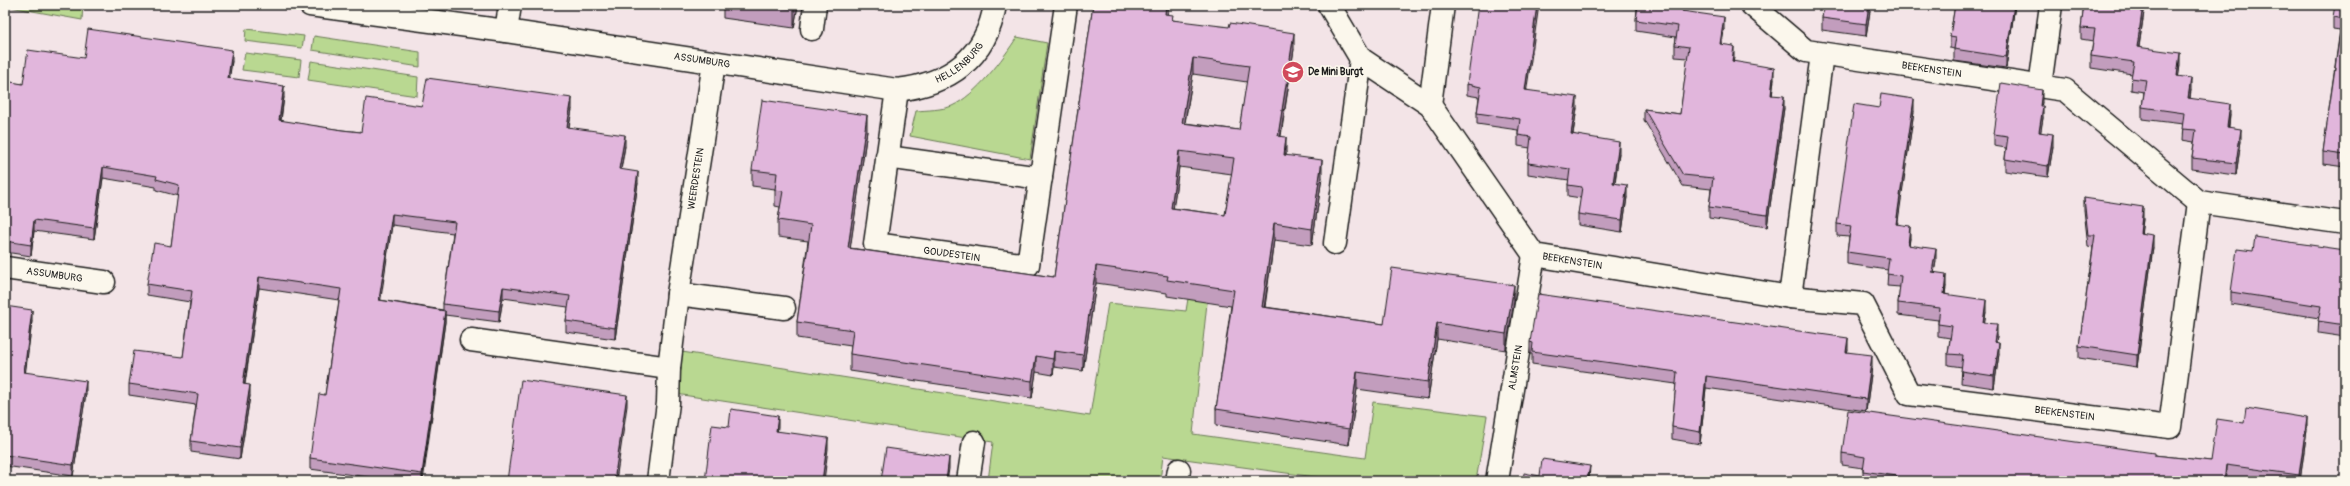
<svg xmlns="http://www.w3.org/2000/svg" width="2350" height="486" font-family="Pangolin,sans-serif">
	<rect width="100%" height="100%" fill="#f3e4e7"/>
	<filter id="ink" filterUnits="userSpaceOnUse"><feTurbulence type="fractalNoise" baseFrequency=".025" numOctaves="2"/><feDisplacementMap in="SourceGraphic" scale="8" xChannelSelector="R" yChannelSelector="G"/><feConvolveMatrix kernelMatrix="1 2 1 2 8 2 1 2 1" color-interpolation-filters="sRGB"/></filter>
	<g filter="url(#ink)">
		<g fill="#b9d891" stroke="#6a7a56">
			<polygon points="5,5 83,5 82,20 5,6"/>
			<polygon points="246,29 304,36 302,48 245,41"/>
			<polygon points="314,36 420,52 420,67 312,50"/>
			<path d="M 1017,37 L 1047,43 L 1030,159 L 910,136 L 916,111 C 927,110 942,110 952,106 C 976,95 1003,59 1017,37 Z"/>
			<polygon points="245,53 301,60 299,77 242,70"/>
			<polygon points="311,61 418,77 417,96 308,80"/>
			<polygon points="1191,280 1209,284 1193,434 1365,458 1373,402 1487,416 1476,481 1344,481 1163,456 1160,481 988,481 993,442 676,394 682,352 1090,416 1108,303 1186,311"/>
		</g>
		<g fill="none" stroke-linecap="round" stroke-linejoin="round">
			<g stroke="#1c1c1c" stroke-width="25">
				<g id="street">
					<path id="s1" d="M 1329,5 L 1361,59 L 1430,105 L 1534,255 L 1790,297 L 1863,304 L 1909,394 L 2170,427 L 2199,202"/>
					<path id="s2" d="M 1752,5 L 1806,51 L 2065,90 L 2199,202 L 2345,223"/>
					<polyline points="812,29 815,5"/>
					<polyline points="506,31 510,5"/>
					<polyline points="2040,86 2051,5"/>
					<path id="s3" d="M 897,90 L 875,244 L 1028,265 L 1066,5"/>
					<polyline points="1430,105 1443,5"/>
					<polyline points="887,157 1041,178"/>
					<polyline points="1335,243 1361,59"/>
					<path id="s4" d="M 5,268 L 104,282"/>
					<polyline points="678,294 784,308"/>
					<polyline points="1790,297 1822,54"/>
					<polyline points="471,340 669,368"/>
					<path id="s5" d="M 658,481 L 668,403 L 669,368 L 678,294 L 714,63"/>
					<polyline points="968,481 974,442"/>
					<polyline points="1177,481 1179,470"/>
					<path id="s6" d="M 1497,481 L 1534,255"/>
				</g>
			</g>
			<g stroke="#1c1c1c" stroke-width="25">
				<g id="secondary">
					<path id="s7" d="M 310,5 L 506,31 L 897,90 C 948,84 986,59 995,5"/>
				</g>
			</g>
			<use href="#street" stroke="#fbf7ec" stroke-width="22"/>
			<use href="#secondary" stroke="#fbf7ec" stroke-width="22"/>
		</g>
		<g fill="#c29dbd" stroke="#1c1c1c" fill-rule="evenodd">
			<polygon points="723,5 798,5 794,28 723,18"/>
			<polygon points="841,5 879,5 878,10"/>
			<path d="M 1093,5 L 1169,5 L 1167,14 L 1173,20 L 1294,49 L 1281,136 L 1286,153 L 1286,155 L 1322,177 L 1312,245 L 1274,240 L 1265,307 L 1384,324 L 1514,302 L 1506,350 L 1437,339 L 1428,399 L 1357,389 L 1349,445 L 1216,425 L 1216,409 L 1231,306 L 1167,296 L 1167,293 L 1096,283 L 1083,371 L 1054,367 L 1053,375 L 1036,372 L 1032,398 L 850,371 L 850,354 L 851,346 L 797,338 L 797,322 L 808,241 L 778,237 L 778,220 L 780,207 L 775,206 L 775,189 L 752,186 L 752,170 L 867,131 L 850,248 L 1054,277 ZM 1193,74 L 1247,82 L 1239,130 L 1185,123 ZM 1179,167 L 1232,174 L 1225,215 L 1173,208 Z"/>
			<polygon points="1625,5 1684,5 1683,11 1724,29 1722,44 1734,57 1733,62 1774,79 1772,95 1784,108 1767,227 1709,218 1709,207 1711,189 1683,186 1644,120 1644,109 1680,114 1688,58 1675,57 1675,45 1676,37 1636,31 1636,20 1637,8 1625,6"/>
			<polygon points="1824,5 1871,5 1866,36 1822,30 1822,18"/>
			<polygon points="1955,5 2015,5 2006,68 1954,61 1954,49 1950,48 1950,36"/>
			<polygon points="2084,5 2145,5 2139,47 2180,65 2178,77 2191,90 2190,98 2230,115 2229,127 2241,141 2236,175 2192,169 2192,158 2194,142 2182,140 2183,124 2142,119 2142,107 2144,92 2131,90 2132,74 2091,68 2091,56 2093,41 2081,39 2081,28"/>
			<polygon points="2345,5 2345,167 2323,164 2323,152 2340,30 2333,29 2333,17"/>
			<path d="M 84,58 L 232,61 L 229,78 L 284,97 L 281,121 L 342,130 L 361,132 L 422,106 L 572,109 L 569,127 L 625,146 L 621,170 L 638,183 L 615,339 L 566,332 L 566,321 L 568,307 L 503,298 L 499,322 L 445,315 L 445,322 L 423,481 L 397,481 L 310,469 L 310,458 L 325,395 L 339,300 L 259,288 L 245,384 L 250,396 L 240,459 L 191,452 L 191,441 L 196,405 L 129,395 L 129,384 L 183,357 L 190,302 L 147,295 L 147,284 L 171,246 L 178,196 L 156,190 L 156,187 L 103,178 L 94,239 L 34,231 L 31,256 L 5,252 L 5,82 L 23,84 ZM 392,225 L 453,233 L 443,304 L 443,310 L 380,300 Z"/>
			<polygon points="1467,84 1527,90 1577,108 1573,134 1619,153 1615,183 1627,197 1622,232 1578,225 1578,214 1581,198 1568,196 1568,185 1569,180 1528,174 1528,163 1530,148 1518,146 1518,130 1477,124 1477,113 1479,97 1467,95"/>
			<polygon points="2042,102 2041,106 2043,118 2040,133 2053,146 2048,177 2005,171 2005,159 2006,148 1994,146 1994,134"/>
			<polygon points="1879,108 1914,111 1897,224 1910,238 1909,245 1936,261 1934,273 1946,286 1945,294 1986,312 1984,323 1997,336 1996,342 1999,354 1994,388 1961,383 1962,367 1948,365 1948,354 1950,338 1938,336 1938,320 1898,315 1898,303 1900,287 1887,286 1888,270 1847,264 1847,252 1849,237 1837,236 1837,224"/>
			<polygon points="2084,198 2143,219 2141,234 2153,247 2137,367 2079,358 2079,346 2093,247 2088,246 2084,210"/>
			<polygon points="2345,250 2345,337 2318,333 2319,318 2231,304 2231,292 2253,251"/>
			<polygon points="5,306 32,321 25,372 86,393 73,476 5,466"/>
			<polygon points="1530,342 1848,349 1847,352 1872,367 1866,411 1706,388 1700,444 1672,439 1672,427 1676,384 1532,364 1532,354 1530,354"/>
			<polygon points="2244,423 2307,429 2300,481 2254,481 2226,477 2226,481 1863,481 1863,468 1842,465 1842,453 2154,455 2211,461"/>
		</g>
		<g fill="#9e7f9a" stroke="#1c1c1c">
			<polygon points="795,5 798,5 794,28 794,9"/>
			<polygon points="1166,5 1169,5 1165,30 1165,14"/>
			<polygon points="1537,5 1539,5 1525,101 1525,90"/>
			<polygon points="1682,5 1684,5 1682,22"/>
			<polygon points="1869,5 1871,5 1866,36 1866,24"/>
			<polygon points="2014,5 2015,5 2006,68 2006,57"/>
			<polygon points="2143,5 2145,5 2137,59 2137,47"/>
			<polygon points="1724,17 1724,29 1720,55 1720,44"/>
			<polygon points="1294,33 1294,49 1278,152 1278,136"/>
			<polygon points="1734,46 1734,57 1732,73 1732,61"/>
			<polygon points="232,50 232,61 228,89 228,78"/>
			<polygon points="2180,53 2180,65 2177,88 2177,76"/>
			<polygon points="1193,58 1193,74 1182,139 1182,123"/>
			<polygon points="1774,68 1774,79 1771,106 1771,95"/>
			<polygon points="2191,78 2191,90 2188,109 2188,98"/>
			<polygon points="284,86 284,97 279,131 279,120"/>
			<polygon points="2042,90 2042,102 2040,118 2040,106"/>
			<polygon points="1784,96 1784,108 1767,227 1767,215"/>
			<polygon points="1577,97 1577,108 1571,145 1571,134"/>
			<polygon points="572,98 572,109 567,138 567,127"/>
			<polygon points="1914,99 1914,111 1896,235 1896,224"/>
			<polygon points="2230,104 2230,115 2227,138 2227,127"/>
			<polygon points="2043,106 2043,118 2039,144 2039,132"/>
			<polygon points="867,115 867,131 848,264 848,248"/>
			<polygon points="2241,129 2241,141 2236,175 2236,163"/>
			<polygon points="2053,134 2053,146 2048,177 2048,166"/>
			<polygon points="625,135 625,146 619,180 619,169"/>
			<polygon points="1286,137 1286,153 1284,171 1284,155"/>
			<polygon points="1619,142 1619,153 1613,194 1613,183"/>
			<polygon points="1179,151 1179,167 1171,224 1171,208"/>
			<polygon points="1322,160 1322,177 1312,245 1312,229"/>
			<polygon points="103,167 103,178 94,239 94,228"/>
			<polygon points="638,172 638,183 615,339 615,328"/>
			<polygon points="1627,185 1627,197 1622,232 1622,220"/>
			<polygon points="2143,207 2143,219 2140,245 2140,233"/>
			<polygon points="392,214 392,225 379,311 379,300"/>
			<polygon points="34,220 34,231 31,256 31,245"/>
			<polygon points="1274,223 1274,240 1262,323 1262,307"/>
			<polygon points="1910,226 1910,238 1908,257 1908,245"/>
			<polygon points="2153,235 2153,247 2137,367 2137,355"/>
			<polygon points="1936,249 1936,261 1932,284 1932,272"/>
			<polygon points="1096,266 1096,283 1083,371 1083,355"/>
			<polygon points="1946,274 1946,286 1944,305 1944,294"/>
			<polygon points="259,277 259,288 243,395 243,384"/>
			<polygon points="1514,285 1514,302 1506,350 1506,334"/>
			<polygon points="503,287 503,298 499,322 499,311"/>
			<polygon points="1986,300 1986,312 1983,334 1983,323"/>
			<polygon points="32,310 32,321 24,384 24,372"/>
			<polygon points="445,311 445,322 422,481 422,474"/>
			<polygon points="1437,323 1437,339 1428,399 1428,382"/>
			<polygon points="1997,324 1997,336 1994,354 1994,342"/>
			<polygon points="1848,338 1848,349 1846,363 1846,352"/>
			<polygon points="1999,343 1999,354 1994,388 1994,376"/>
			<polygon points="1054,351 1054,367 1053,375 1053,359"/>
			<polygon points="1872,355 1872,367 1866,411 1866,399"/>
			<polygon points="1036,356 1036,372 1032,398 1032,381"/>
			<polygon points="1357,372 1357,389 1349,445 1349,429"/>
			<polygon points="1706,376 1706,388 1700,444 1700,432"/>
			<polygon points="86,381 86,393 73,476 73,465"/>
			<polygon points="250,385 250,396 240,459 240,448"/>
			<polygon points="627,395 627,406 616,481 614,481"/>
			<polygon points="778,416 778,427 776,442 776,431"/>
			<polygon points="2307,418 2307,429 2300,481 2299,481 2299,475"/>
			<polygon points="828,438 828,449 824,481 822,481"/>
			<polygon points="949,457 949,469 947,481 946,481"/>
			<polygon points="2226,465 2226,481 2224,481"/>
			<polygon points="1590,466 1589,481 1587,481"/>
		</g>
		<g fill="#e1b6dc" stroke="#1c1c1c" fill-rule="evenodd">
			<polygon points="766,5 795,5 794,9"/>
			<path d="M 1093,5 L 1166,5 L 1165,14 L 1173,15 L 1172,20 L 1229,27 L 1230,23 L 1294,33 L 1278,136 L 1286,137 L 1284,155 L 1322,160 L 1312,229 L 1274,223 L 1262,307 L 1384,324 L 1392,268 L 1514,285 L 1506,334 L 1437,323 L 1428,382 L 1357,372 L 1349,429 L 1216,409 L 1234,290 L 1167,280 L 1168,276 L 1096,266 L 1083,355 L 1054,351 L 1053,359 L 1036,356 L 1032,381 L 850,354 L 853,330 L 797,322 L 811,225 L 778,220 L 783,191 L 775,190 L 777,173 L 752,170 L 762,100 L 867,115 L 848,248 L 1054,277 ZM 1193,58 L 1249,66 L 1239,130 L 1182,123 ZM 1179,151 L 1234,158 L 1225,215 L 1171,208 Z"/>
			<polygon points="1478,5 1537,5 1525,90 1577,97 1571,134 1619,142 1613,183 1627,185 1622,220 1578,214 1582,187 1568,185 1570,169 1528,163 1531,137 1518,135 1520,119 1477,113 1481,87 1467,84"/>
			<polygon points="1638,5 1682,5 1682,11 1724,17 1720,44 1734,46 1732,61 1774,68 1771,95 1784,96 1767,215 1709,207 1713,178 1683,175 1644,109 1680,114 1689,47 1675,45 1678,26 1636,20"/>
			<polygon points="1824,5 1869,5 1866,24 1822,18"/>
			<polygon points="1955,5 2014,5 2006,57 1954,49 1956,37 1950,36"/>
			<polygon points="2084,5 2143,5 2137,47 2180,53 2177,76 2191,78 2188,98 2230,104 2227,127 2241,129 2236,163 2192,158 2196,130 2182,129 2184,113 2142,107 2146,80 2131,78 2134,62 2091,56 2095,29 2081,28"/>
			<polygon points="2335,5 2345,5 2345,155 2323,152 2342,19 2333,17"/>
			<polygon points="88,29 232,50 228,78 284,86 279,120 342,130 361,132 366,98 422,106 427,78 572,98 567,127 625,135 619,169 638,172 615,328 566,321 570,296 503,287 499,311 443,304 455,222 392,214 379,300 445,311 422,474 310,458 319,394 325,395 341,289 259,277 243,384 250,385 240,448 191,441 198,394 129,384 134,351 183,357 192,291 147,284 154,243 171,246 179,185 156,179 157,176 103,167 94,228 34,220 31,245 5,241 5,81 23,84 28,50 84,58"/>
			<polygon points="2001,83 2042,90 2040,106 2043,106 2039,132 2053,134 2048,166 2005,159 2008,136 1994,134"/>
			<polygon points="1881,94 1914,99 1896,224 1910,226 1908,245 1936,249 1932,272 1946,274 1944,294 1986,300 1983,323 1997,324 1994,342 1999,343 1994,376 1961,371 1963,355 1948,354 1952,326 1938,324 1940,308 1898,303 1901,276 1887,274 1889,258 1847,252 1851,226 1837,224 1854,104 1879,108"/>
			<polygon points="2084,198 2143,207 2140,233 2153,235 2137,355 2079,346 2095,235 2088,235"/>
			<polygon points="2255,237 2345,250 2345,325 2318,321 2321,306 2231,292 2237,249 2253,251"/>
			<polygon points="1538,294 1848,338 1846,352 1872,355 1866,399 1706,376 1700,432 1672,427 1677,372 1532,352 1533,343 1530,342"/>
			<polygon points="5,306 32,310 24,372 86,381 73,465 5,455"/>
			<polygon points="521,380 627,395 614,481 507,481"/>
			<polygon points="2246,408 2307,418 2299,475 2226,465 2224,481 1896,481 1897,476 1863,471 1865,457 1842,453 1848,410 2154,453 2154,455 2211,461 2217,419 2244,423"/>
			<polygon points="731,409 778,416 776,431 828,438 822,481 705,481 712,425 729,427"/>
			<polygon points="886,448 949,457 946,481 881,481"/>
			<polygon points="1542,459 1590,466 1587,481 1523,481 1524,473 1540,476"/>
			<polygon points="5,471 11,481 5,481"/>
			<polygon points="1214,477 1241,481 1213,481"/>
			<polygon points="75,478 86,481 76,481"/>
		</g>
	</g>
	<defs>
		<g id="school-disc" transform="scale(1.15)"><circle r="9.5" fill="#d1495b" stroke="#fbf7ec"/><path d="M0-5L7-2L0 1L-7-2ZM-4 1L0 2.5L4 1V4Q0 6-4 4Z" fill="#fff"/></g>
	</defs>
	<g fill-rule="evenodd">
		<use href="#school-disc" x="1293" y="72"/>
	</g>
	<g text-anchor="middle" dominant-baseline="central" stroke-width="3.5" stroke-linejoin="round" paint-order="stroke">
		<g font-size="10" fill="#1c1c1c" stroke="#fbf7ec">
			<text stroke="none"><textPath href="#s7" startOffset="396">ASSUMBURG</textPath></text>
			<text stroke="none"><textPath href="#s7" startOffset="663">HELLENBURG</textPath></text>
			<text stroke="none"><textPath href="#s2" startOffset="198">BEEKENSTEIN</textPath></text>
			<text stroke="none"><textPath href="#s5" startOffset="305">WEERDESTEIN</textPath></text>
			<text stroke="none"><textPath href="#s3" startOffset="233">GOUDESTEIN</textPath></text>
			<text stroke="none"><textPath href="#s1" startOffset="367">BEEKENSTEIN</textPath></text>
			<text stroke="none"><textPath href="#s4" startOffset="50">ASSUMBURG</textPath></text>
			<text stroke="none"><textPath href="#s6" startOffset="115">ALMSTEIN</textPath></text>
			<text stroke="none"><textPath href="#s1" startOffset="919">BEEKENSTEIN</textPath></text>
		</g>
		<g font-size="10" font-weight="bold" fill="#1c1c1c" stroke="#fbf7ec" text-anchor="start">
			<text x="1308" y="72">De Mini Burgt</text>
		</g>
	</g>
	<rect width="2350" height="486" fill="none" stroke="#fbf7ec" stroke-width="20"/>
	<rect x="10" y="10" width="2330" height="466" fill="none" stroke="#1c1c1c" stroke-width="1.5" filter="url(#ink)"/>
</svg>
